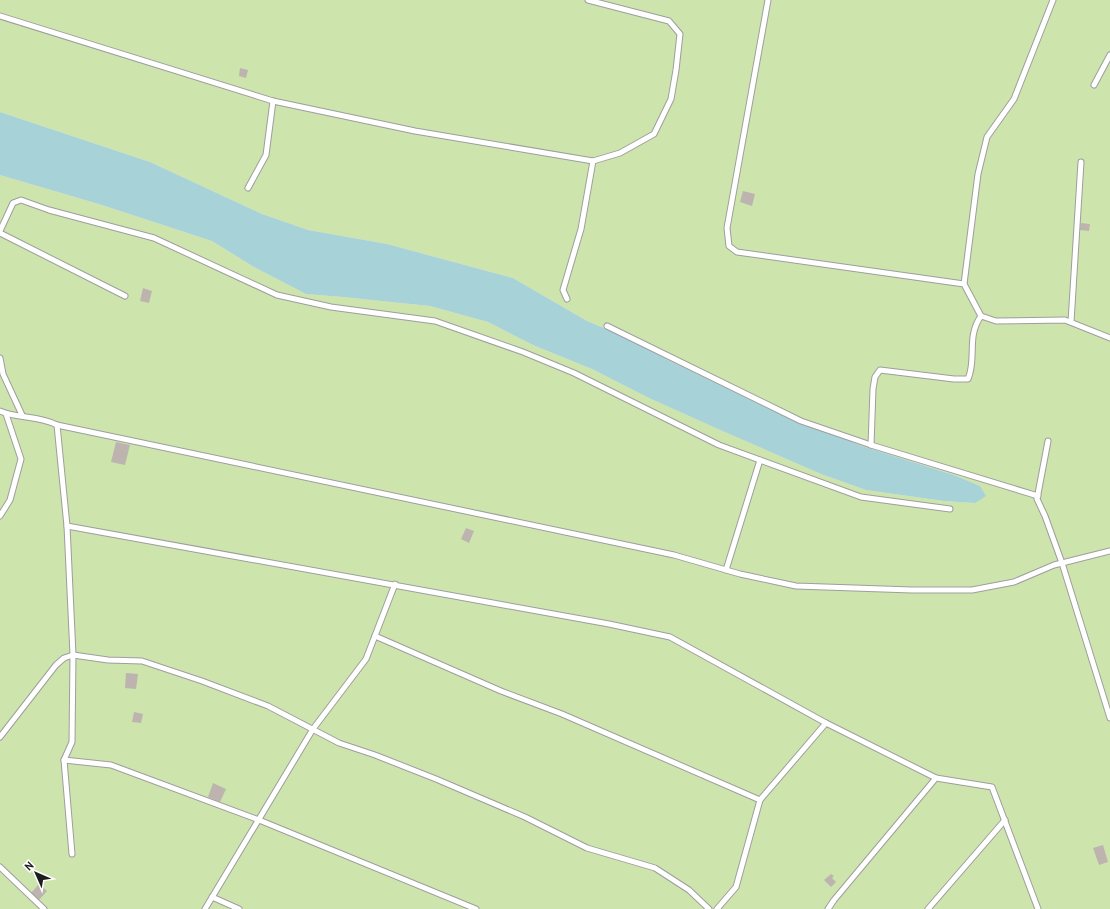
<svg xmlns="http://www.w3.org/2000/svg" width="1110" height="909" font-family="'PT Sans',sans-serif">
	<rect width="100%" height="100%" fill="#ede9e3"/>
	<polygon fill="#cee4ad" points="0,0 1110,0 1110,909 0,909 0,175 102,205 212,241 254,267 306,294 343,297 430,306 488,322 533,345 592,369 649,398 718,429 821,474 866,490 944,501 975,503 980,486 954,475 862,446 781,414 666,359 635,341 587,321 513,278 387,244 308,230 262,214 150,162 0,112"/>
	<polygon fill="#a7d2d8" points="0,112 150,162 262,214 308,230 387,244 513,278 587,321 635,341 666,359 781,414 862,446 954,475 980,486 986,496 975,503 944,501 866,490 821,474 718,429 649,398 592,369 533,345 488,322 430,306 343,297 306,294 254,267 212,241 102,205 0,175"/>
	<g fill="#bdb4b0">
		<polygon points="240,68 248,70 246,78 239,76"/>
		<polygon points="743,191 755,194 752,206 740,202"/>
		<polygon points="1081,223 1090,224 1089,231 1080,230"/>
		<polygon points="143,288 152,291 149,303 140,301"/>
		<polygon points="116,442 130,445 125,465 111,462"/>
		<polygon points="466,528 474,531 469,543 461,539"/>
		<polygon points="126,673 138,674 136,689 125,688"/>
		<polygon points="134,712 143,714 141,723 132,722"/>
		<polygon points="213,783 226,789 220,802 208,797"/>
		<polygon points="1103,845 1108,862 1099,865 1093,848"/>
		<polygon points="831,874 834,876 832,878 836,882 831,887 824,880"/>
		<polygon points="39,884 47,891 39,900 31,893"/>
	</g>
	<g fill="none" stroke-linecap="round" stroke-linejoin="round">
		<g stroke="#9e9e9e" stroke-width="7">
			<g id="service">
				<polyline points="768,0 727,228 729,246 737,252 964,284 981,316 996,321 1065,320 1110,338"/>
				<polyline points="0,16 273,101 415,131 593,161 620,153 654,134 671,99 676,70 680,34 669,21 588,0"/>
				<polyline points="1094,85 1110,55"/>
				<polyline points="248,188 266,155 273,101"/>
				<polyline points="0,231 13,203 21,200 49,210 154,238 277,295 331,307 435,321 523,352 574,373 719,445 861,497 950,509"/>
				<polyline points="0,233 125,296"/>
				<polyline points="964,284 978,174 987,137 1014,99 1053,0"/>
				<polyline points="567,299 563,290 581,229 593,161"/>
				<polyline points="1071,322 1081,162"/>
				<polyline points="607,326 801,421 871,445 1038,496"/>
				<polyline points="0,358 3,374 22,415"/>
				<path d="M 0,411 C 18,419 38,415 57,425 L 674,555 L 740,574 L 796,586 L 912,590 L 972,590 L 1014,582 L 1054,565 L 1110,551"/>
				<polyline points="57,425 67,526 73,655 72,742 64,760 72,854"/>
				<polyline points="1048,441 1037,499 1045,516 1062,563 1110,718"/>
				<path d="M 871,445 L 873,389 L 875,377 L 880,370 L 954,379 L 968,379 C 977,359 966,337 981,316"/>
				<polyline points="0,516 10,500 21,459 6,414"/>
				<polyline points="67,526 609,624 670,637 826,723 936,778"/>
				<polyline points="726,570 760,460"/>
				<polyline points="375,636 501,691 562,714 760,800"/>
				<polyline points="0,737 56,665 64,658 73,655 108,660 142,661 202,681 268,706 339,743 375,755 436,779 525,817 587,848 655,868 689,890 709,909"/>
				<polyline points="64,760 111,765 259,820 476,909"/>
				<polyline points="0,867 44,909"/>
				<polyline points="212,897 239,909"/>
				<polyline points="205,909 313,729 366,659 395,584"/>
				<polyline points="717,909 736,887 760,800 826,723"/>
				<polyline points="828,909 834,900 936,778 992,787 1038,909"/>
				<polyline points="928,909 1005,820"/>
			</g>
		</g>
		<use href="#service" stroke="#fff" stroke-width="5"/>
	</g>
	<g transform="translate(36 873) rotate(315)" stroke="#ffffff" stroke-width="3" paint-order="stroke">
	<path d="M0-3L7 15L0 10L-7 15Z" fill="#1d1d1d"/>
	<text y="-6" font-size="11" font-weight="bold" text-anchor="middle" fill="#1d1d1d">N</text>
	</g>
</svg>
